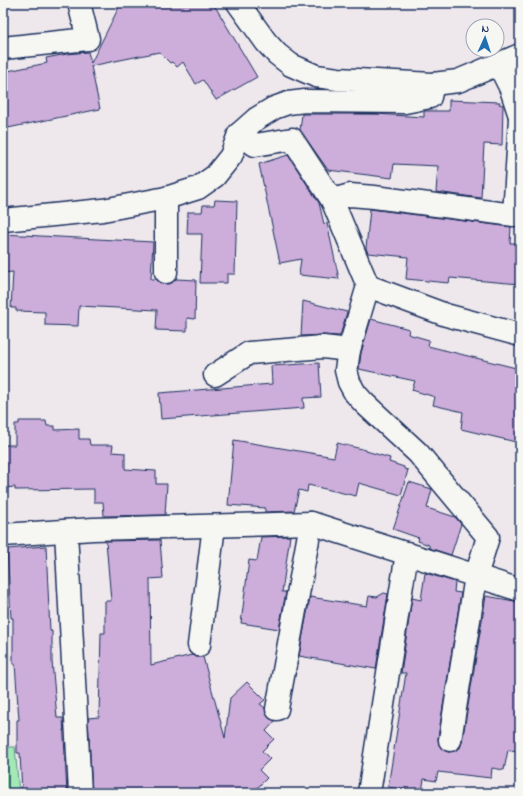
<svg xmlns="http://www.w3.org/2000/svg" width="523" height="796" font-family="'Indie Flower',sans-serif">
	<rect width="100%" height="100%" fill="#eee8ed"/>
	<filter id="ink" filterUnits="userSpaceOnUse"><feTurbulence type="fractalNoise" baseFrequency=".025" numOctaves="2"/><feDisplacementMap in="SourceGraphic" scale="8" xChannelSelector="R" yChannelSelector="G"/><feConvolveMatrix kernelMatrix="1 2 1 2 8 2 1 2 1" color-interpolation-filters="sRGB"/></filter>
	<g filter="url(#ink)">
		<polygon fill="#a2e9b6" stroke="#5e8c8a" points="3,747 15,747 19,793 3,793"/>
		<g fill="#cdaeda" stroke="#1b2f5e">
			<polygon points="121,3 211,3 216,8 257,77 216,100 203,80 196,84 183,62 177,67 172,62 170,63 159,52 91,66 100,109 3,129 3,72 47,63 46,58 67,54 88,52 91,63"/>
			<polygon points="449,100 500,102 499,104 503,105 502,145 484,144 481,198 436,192 438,166 394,164 392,178 328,170 300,130 302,114 376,114 424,117 424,111 449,111"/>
			<polygon points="288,155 319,203 324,224 327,223 339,279 299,275 301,259 280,263 259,164"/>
			<polygon points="215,200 237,201 235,274 227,274 227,283 200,283 202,234 187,234 188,212 202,212 203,205 214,205"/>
			<polygon points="370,209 511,227 510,243 520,243 520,284 450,278 449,283 406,279 408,257 368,253 366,248"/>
			<polygon points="3,234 153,242 151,279 156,279 160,283 166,284 172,283 176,279 196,280 195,319 187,318 187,331 156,330 157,310 79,306 78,326 45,325 45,312 16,311 16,308 11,308 13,272 3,273"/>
			<polygon points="303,301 347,312 340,336 322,335 301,336"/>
			<polygon points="371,319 409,329 408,334 429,340 428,346 520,369 520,443 461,429 463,412 433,405 435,397 412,390 415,381 359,369 361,353"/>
			<polygon points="319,363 321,397 303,398 304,408 161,419 159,393 272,384 271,366"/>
			<polygon points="19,421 46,421 47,426 55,426 55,430 79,429 79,439 89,439 90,445 113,445 112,452 125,453 125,469 156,471 156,484 167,484 165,515 104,516 103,502 94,502 94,489 15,490 15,487 3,488 3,445 15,445 15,424 19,424"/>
			<polygon points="234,440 334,457 337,443 366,450 366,451 390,458 389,462 404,467 404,469 408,470 401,495 359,483 356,496 308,485 307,492 299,490 294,511 265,512 265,508 228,505"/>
			<polygon points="409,482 432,489 427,508 455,517 461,524 451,555 429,548 429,545 418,541 419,538 393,529"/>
			<polygon points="290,536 282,592 286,592 279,629 241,623 249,560 257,561 261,537"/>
			<polygon points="160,540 163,578 150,579 151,665 192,655 197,657 203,657 225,738 230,698 247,682 265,700 260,704 265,708 269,718 275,721 266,731 274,739 262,751 270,759 259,770 267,778 252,793 92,793 88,718 99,717 101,633 105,633 105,601 111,601 106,541"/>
			<polygon points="46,546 50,631 52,631 52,661 57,718 63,718 67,793 22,793 20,753 17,753 17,720 19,720 15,664 13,664 13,618 11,618 7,549"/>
			<polygon points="425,573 455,582 454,592 461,593 438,738 439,745 442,749 448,752 455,751 460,748 462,742 486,596 520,602 520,751 508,750 504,770 492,768 491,778 438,772 436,781 424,779 422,792 388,787 406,673 401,673 412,598 421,600"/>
			<polygon points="384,593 388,594 376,669 299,656 310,597 367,606 369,596 377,597"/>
		</g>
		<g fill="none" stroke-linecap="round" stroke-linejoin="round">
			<g stroke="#1b2f5e" stroke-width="25">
				<g id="street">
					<polyline points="238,3 266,42 277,54 291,65 316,76 338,79 433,84 458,81 520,55"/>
					<polyline points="3,48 88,39 79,3"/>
					<polyline points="499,65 511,89 520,116"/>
					<polyline points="239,134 255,145 292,139 332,200 368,286 349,350 346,370 349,382 355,393 364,403 418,453 488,537 476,576 450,740"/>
					<polyline points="166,198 166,272"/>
					<polyline points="332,200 350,195 374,197 514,215 520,118"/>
					<polyline points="3,220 103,210 166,198 198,188 215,176 231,156 239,134 256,119 274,108 288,103 305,101 405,102 430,97 433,84"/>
					<polyline points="368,286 446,315 520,335"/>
					<polyline points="215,375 249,353 323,347 349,350"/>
					<polyline points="66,531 80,793"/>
					<polyline points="3,535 93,529 311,523 520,590"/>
					<polyline points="199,645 214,526"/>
					<polyline points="277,709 311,523"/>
					<polyline points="369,793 407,553"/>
				</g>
			</g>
			<use href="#street" stroke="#f6f6f2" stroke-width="22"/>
		</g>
	</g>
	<rect width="523" height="796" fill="none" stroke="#f6f6f2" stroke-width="16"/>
	<rect x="8" y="8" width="507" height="780" fill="none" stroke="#1b2f5e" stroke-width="1.5" filter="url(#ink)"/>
	<g transform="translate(485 38) rotate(3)"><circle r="19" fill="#f6f6f2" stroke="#9ea6b7"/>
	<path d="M0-3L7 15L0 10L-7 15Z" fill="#1f6fb2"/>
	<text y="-6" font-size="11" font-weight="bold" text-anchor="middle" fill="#1b2f5e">N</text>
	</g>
</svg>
